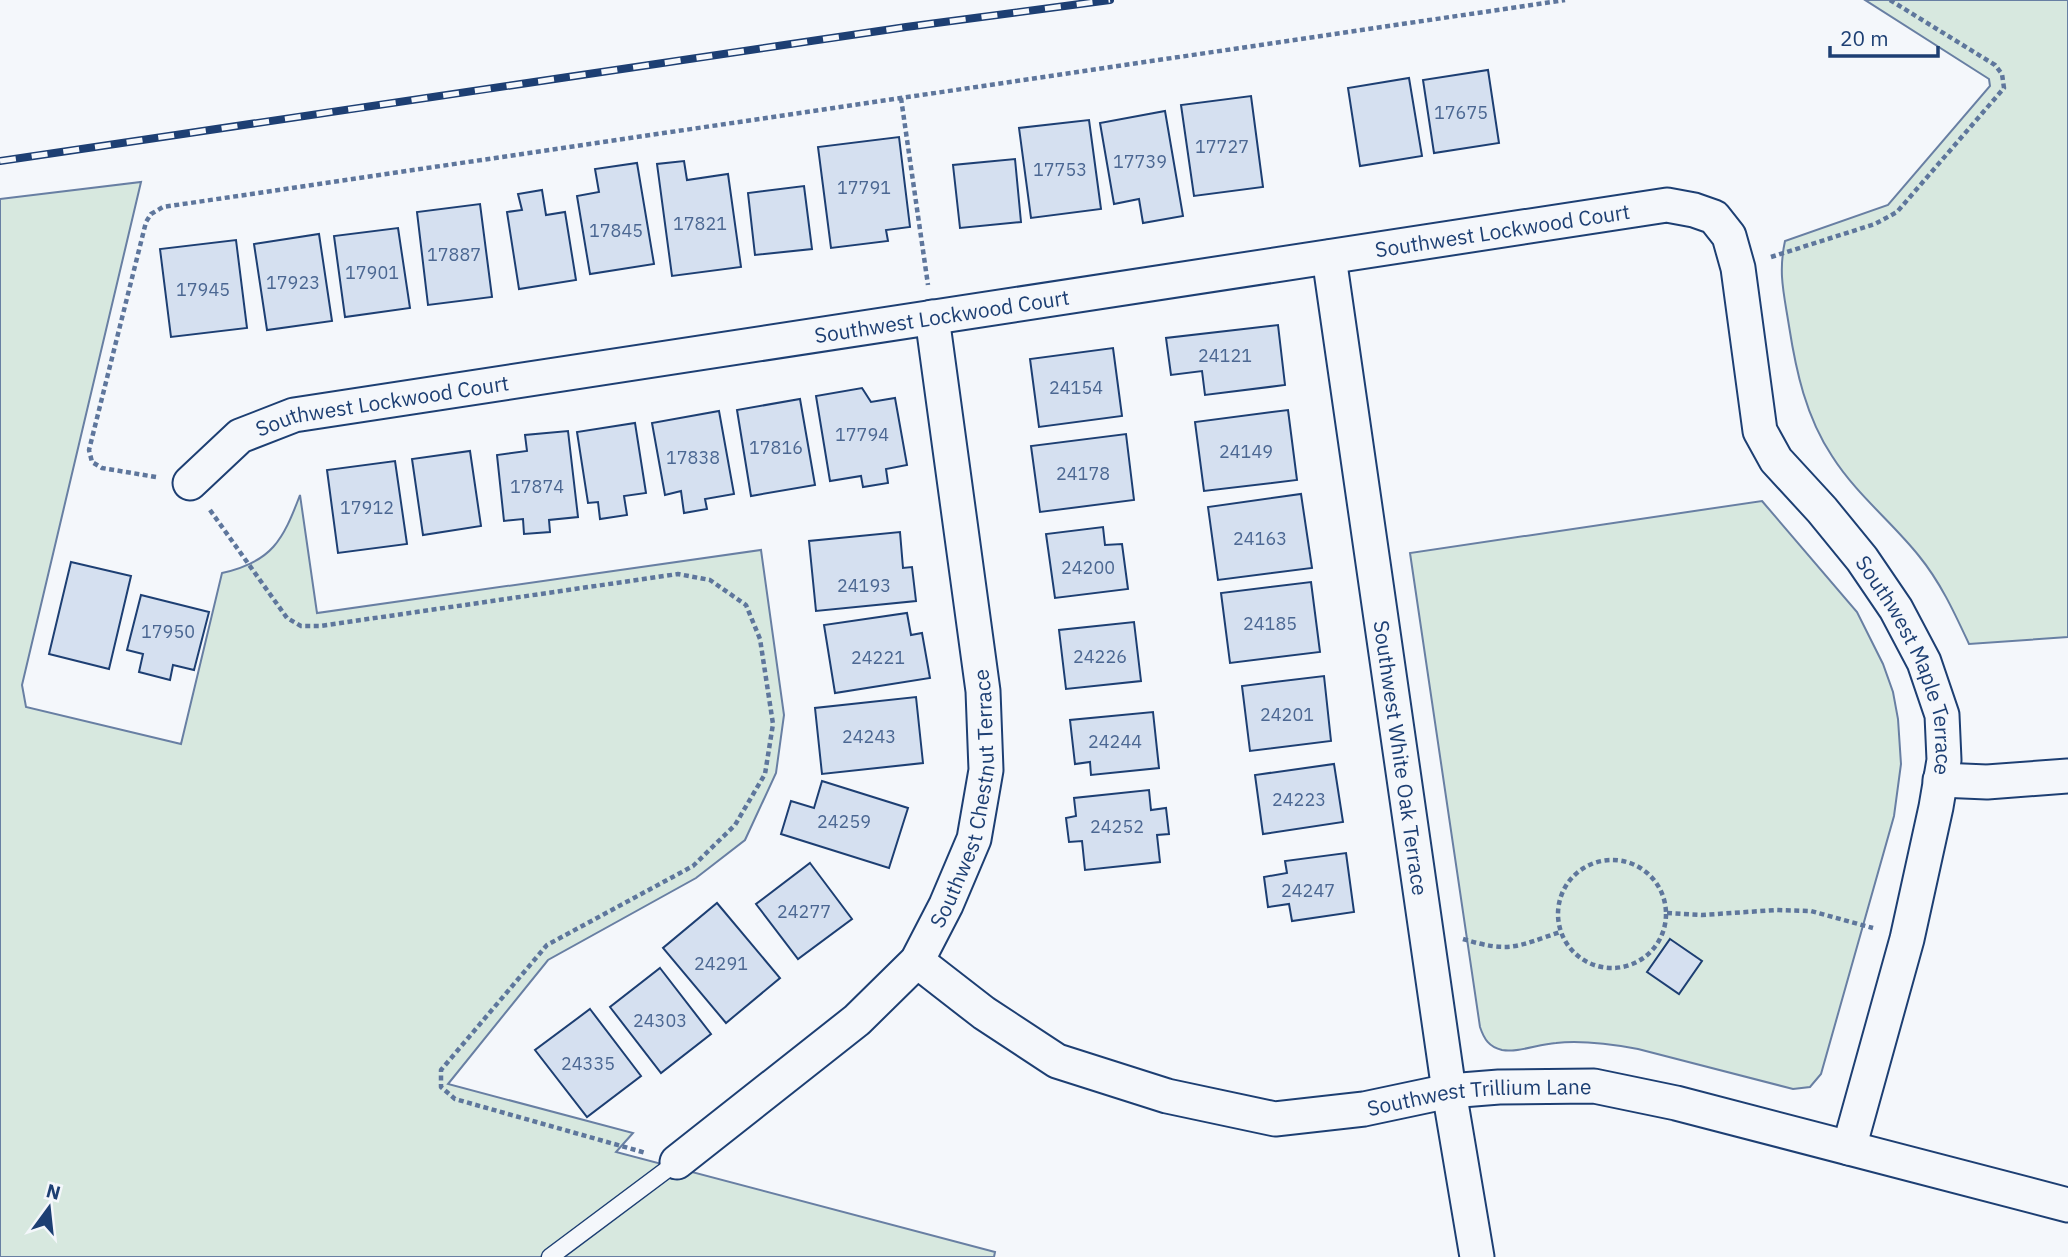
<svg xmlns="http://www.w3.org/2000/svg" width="2068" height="1257" font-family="'IBM Plex Sans',sans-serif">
	<rect width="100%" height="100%" fill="#f4f7fb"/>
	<g fill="#d7e8df" stroke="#687fa3" stroke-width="2">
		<path d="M 1865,0 L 2068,0 L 2068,637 L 1969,644 C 1955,614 1941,583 1919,556 C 1892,522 1856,494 1832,456 C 1806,417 1796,371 1789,326 C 1784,294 1778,273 1785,241 L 1888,205 L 1990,86 L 1989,79 Z"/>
		<path d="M 141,182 L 22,685 L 26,707 L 181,744 L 222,573 C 272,562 283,540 300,495 L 317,613 L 761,550 L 784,715 L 776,773 L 745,840 L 696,878 L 548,960 L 448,1084 L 633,1133 L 616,1152 L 995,1252 L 994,1257 L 0,1257 L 0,199 Z"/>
		<path d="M 1762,501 L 1857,612 L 1883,664 L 1893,692 L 1898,719 L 1901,764 L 1894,816 L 1821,1074 L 1810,1087 L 1793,1089 L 1638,1049 C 1611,1044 1583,1040 1556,1043 C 1538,1044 1519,1053 1502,1050 C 1489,1047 1484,1039 1480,1027 L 1410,553 Z"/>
	</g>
	<g fill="#d5e0f0" stroke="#1d3f73" stroke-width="2">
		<polygon points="1488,70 1499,143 1434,153 1423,80"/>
		<polygon points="1409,78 1422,156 1360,166 1348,88"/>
		<polygon points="1251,96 1263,187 1194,196 1181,105"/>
		<polygon points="1165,111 1183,216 1143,223 1139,199 1114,204 1100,123"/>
		<polygon points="1089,120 1101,209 1031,218 1019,128"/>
		<polygon points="899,137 910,227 886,230 888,241 831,248 818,147"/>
		<polygon points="1015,159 1021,222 960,228 953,165"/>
		<polygon points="684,161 687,180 728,174 741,267 672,276 657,164"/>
		<polygon points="637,163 654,264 590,274 577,196 599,192 595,169"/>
		<polygon points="804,186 812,249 755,255 748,193"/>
		<polygon points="542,190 546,215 565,212 576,280 519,289 507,212 522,210 518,194"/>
		<polygon points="480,204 492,297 428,305 417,212"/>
		<polygon points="398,228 410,308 345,317 334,236"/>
		<polygon points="319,234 332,321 267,330 254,244"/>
		<polygon points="236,240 247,328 171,337 160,249"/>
		<polygon points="1278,325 1285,385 1205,395 1202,371 1171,375 1166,338"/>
		<polygon points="1113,348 1122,416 1039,427 1030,359"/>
		<polygon points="862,388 871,402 895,398 907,465 886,469 888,483 863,487 861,476 830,481 816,396"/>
		<polygon points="800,399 815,485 751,496 737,410"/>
		<polygon points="1288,410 1297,480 1204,491 1195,422"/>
		<polygon points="719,411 734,494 705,499 707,509 684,513 681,491 665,495 652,423"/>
		<polygon points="635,423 646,493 624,496 627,515 600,519 598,502 588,503 577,432"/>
		<polygon points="568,431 578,517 549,520 550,532 524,534 523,519 504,521 497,455 527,451 525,435"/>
		<polygon points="1126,434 1134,500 1040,512 1031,446"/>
		<polygon points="470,451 481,526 423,535 412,459"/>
		<polygon points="395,461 407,544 338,553 327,470"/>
		<polygon points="1301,494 1312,568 1218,580 1208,507"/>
		<polygon points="1103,527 1105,545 1122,544 1128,589 1055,598 1046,534"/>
		<polygon points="900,532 903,568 912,567 916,601 816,611 809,541"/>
		<polygon points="71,562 131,576 109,669 49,654"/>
		<polygon points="1311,582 1320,652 1230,663 1221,593"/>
		<polygon points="141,595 209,612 194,670 173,665 170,680 139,672 143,654 127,650"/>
		<polygon points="907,613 911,635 922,633 930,678 835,693 824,625"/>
		<polygon points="1134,622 1141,681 1066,689 1059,630"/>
		<polygon points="1324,676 1331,741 1250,751 1242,686"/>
		<polygon points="916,697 923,763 822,774 815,708"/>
		<polygon points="1153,712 1159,768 1091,775 1090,762 1075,764 1070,720"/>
		<polygon points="1334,764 1343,822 1263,834 1255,775"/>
		<polygon points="822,781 908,808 889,868 781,834 791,801 814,808"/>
		<polygon points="1149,790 1151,810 1166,808 1169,834 1157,835 1160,862 1085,870 1082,841 1069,842 1066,818 1076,816 1074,798"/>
		<polygon points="1346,853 1354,912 1292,921 1289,904 1268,907 1264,877 1287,873 1285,861"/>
		<polygon points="810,863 852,919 798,959 756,904"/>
		<polygon points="717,903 780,978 726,1023 663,948"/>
		<polygon points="1670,939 1702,961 1679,994 1647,972"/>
		<polygon points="660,968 711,1034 661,1073 610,1007"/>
		<polygon points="590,1009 641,1076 587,1117 535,1050"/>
	</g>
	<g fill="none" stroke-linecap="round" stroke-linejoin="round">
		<g stroke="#1d3f73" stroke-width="19">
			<polyline id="service" points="550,1257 677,1162"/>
		</g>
		<g stroke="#1d3f73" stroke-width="37">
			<g id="minor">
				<path id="s1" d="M 1329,257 L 1449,1091 L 1477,1257"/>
				<path id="s2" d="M 190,483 L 240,436 L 294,415 L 1667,205 L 1694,210 L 1714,217 L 1729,236 L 1738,268 L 1760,431 L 1776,460 L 1822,510 L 1862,559 L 1896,609 L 1924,662 L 1942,715 L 1944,760 L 1936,807 L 1907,939 L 1849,1148"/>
				<polyline points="1940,780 1987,782 2068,776"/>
				<path id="s3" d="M 917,961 L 984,1013 L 1057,1061 L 1167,1096 L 1275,1119 L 1364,1109 L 1449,1091 L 1499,1087 L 1594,1086 L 1676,1103 L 2068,1205"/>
				<path id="s4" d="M 677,1162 L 857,1020 L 917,961 L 946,905 L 974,839 L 986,770 L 983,691 L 932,317"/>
			</g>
		</g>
		<g stroke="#5e769c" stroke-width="4.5" stroke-dasharray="5 3.5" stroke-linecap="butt">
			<polyline points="901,98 928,285"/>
			<polyline points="1771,257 1875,224 1897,212 2004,88 2002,74 1995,65 1890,0"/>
			<polyline points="156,477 102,468 92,462 89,450 146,222 151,214 163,207 1565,0"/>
			<polyline points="210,510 287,618 301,626 320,626 678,574 710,580 746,605 760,639 773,724 765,774 735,825 693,866 547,945 441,1070 441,1087 455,1099 646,1153"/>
			<circle cx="1612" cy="914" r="54"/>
			<polyline points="1667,913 1702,915 1776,910 1811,911 1873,928"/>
			<path d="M 1463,939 C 1509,953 1516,947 1560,932"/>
		</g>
		<use href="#service" stroke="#f4f7fb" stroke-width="16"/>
		<use href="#minor" stroke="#f4f7fb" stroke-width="33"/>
		<g stroke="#1d3f73" stroke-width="8">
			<polyline id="rail" points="0,161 906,27 1110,0"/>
		</g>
		<use href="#rail" stroke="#f4f7fb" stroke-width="5" stroke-dasharray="16" stroke-linecap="butt"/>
	</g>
	<g text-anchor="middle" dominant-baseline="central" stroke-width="5" stroke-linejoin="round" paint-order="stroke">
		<g font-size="18" fill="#4b6792">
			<text x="1461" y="112">17675</text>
			<text x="1222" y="146">17727</text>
			<text x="1140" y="161">17739</text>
			<text x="1060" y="169">17753</text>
			<text x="864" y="187">17791</text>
			<text x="700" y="223">17821</text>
			<text x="616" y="230">17845</text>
			<text x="454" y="254">17887</text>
			<text x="372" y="272">17901</text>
			<text x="293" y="282">17923</text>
			<text x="203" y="289">17945</text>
			<text x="1225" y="355">24121</text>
			<text x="1076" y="387">24154</text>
			<text x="862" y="434">17794</text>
			<text x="776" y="447">17816</text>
			<text x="1246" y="451">24149</text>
			<text x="693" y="457">17838</text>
			<text x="1083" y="473">24178</text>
			<text x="537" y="486">17874</text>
			<text x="367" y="507">17912</text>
			<text x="1260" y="538">24163</text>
			<text x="1088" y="567">24200</text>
			<text x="864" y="585">24193</text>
			<text x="1270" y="623">24185</text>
			<text x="168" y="631">17950</text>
			<text x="1100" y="656">24226</text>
			<text x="878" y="657">24221</text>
			<text x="1287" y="714">24201</text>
			<text x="869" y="736">24243</text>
			<text x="1115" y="741">24244</text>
			<text x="1299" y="799">24223</text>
			<text x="844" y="821">24259</text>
			<text x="1117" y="826">24252</text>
			<text x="1308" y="890">24247</text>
			<text x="804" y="911">24277</text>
			<text x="721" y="963">24291</text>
			<text x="660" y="1020">24303</text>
			<text x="588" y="1063">24335</text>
		</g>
		<g font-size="21" fill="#1d3f73" stroke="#f4f7fb">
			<text stroke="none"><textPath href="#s2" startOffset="1349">Southwest Lockwood Court</textPath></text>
			<text stroke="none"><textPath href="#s2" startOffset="782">Southwest Lockwood Court</textPath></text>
			<text stroke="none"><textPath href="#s2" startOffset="215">Southwest Lockwood Court</textPath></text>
			<text stroke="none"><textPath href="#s2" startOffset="2068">Southwest Maple Terrace</textPath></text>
			<text stroke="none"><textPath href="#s1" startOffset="506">Southwest White Oak Terrace</textPath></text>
			<text stroke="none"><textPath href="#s4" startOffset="486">Southwest Chestnut Terrace</textPath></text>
			<text stroke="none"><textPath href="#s3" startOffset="604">Southwest Trillium Lane</textPath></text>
		</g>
	</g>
	<g transform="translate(49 1208) rotate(15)" stroke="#f4f7fb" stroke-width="5" paint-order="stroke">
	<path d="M0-5L12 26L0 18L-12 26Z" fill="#1d3f73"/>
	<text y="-10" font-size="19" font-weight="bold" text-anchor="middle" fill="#1d3f73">N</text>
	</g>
	<path d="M1830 46v10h108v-10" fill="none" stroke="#1d3f73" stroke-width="3.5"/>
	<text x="1840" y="46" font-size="21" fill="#1d3f73" stroke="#f4f7fb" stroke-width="5" paint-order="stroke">20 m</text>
</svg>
